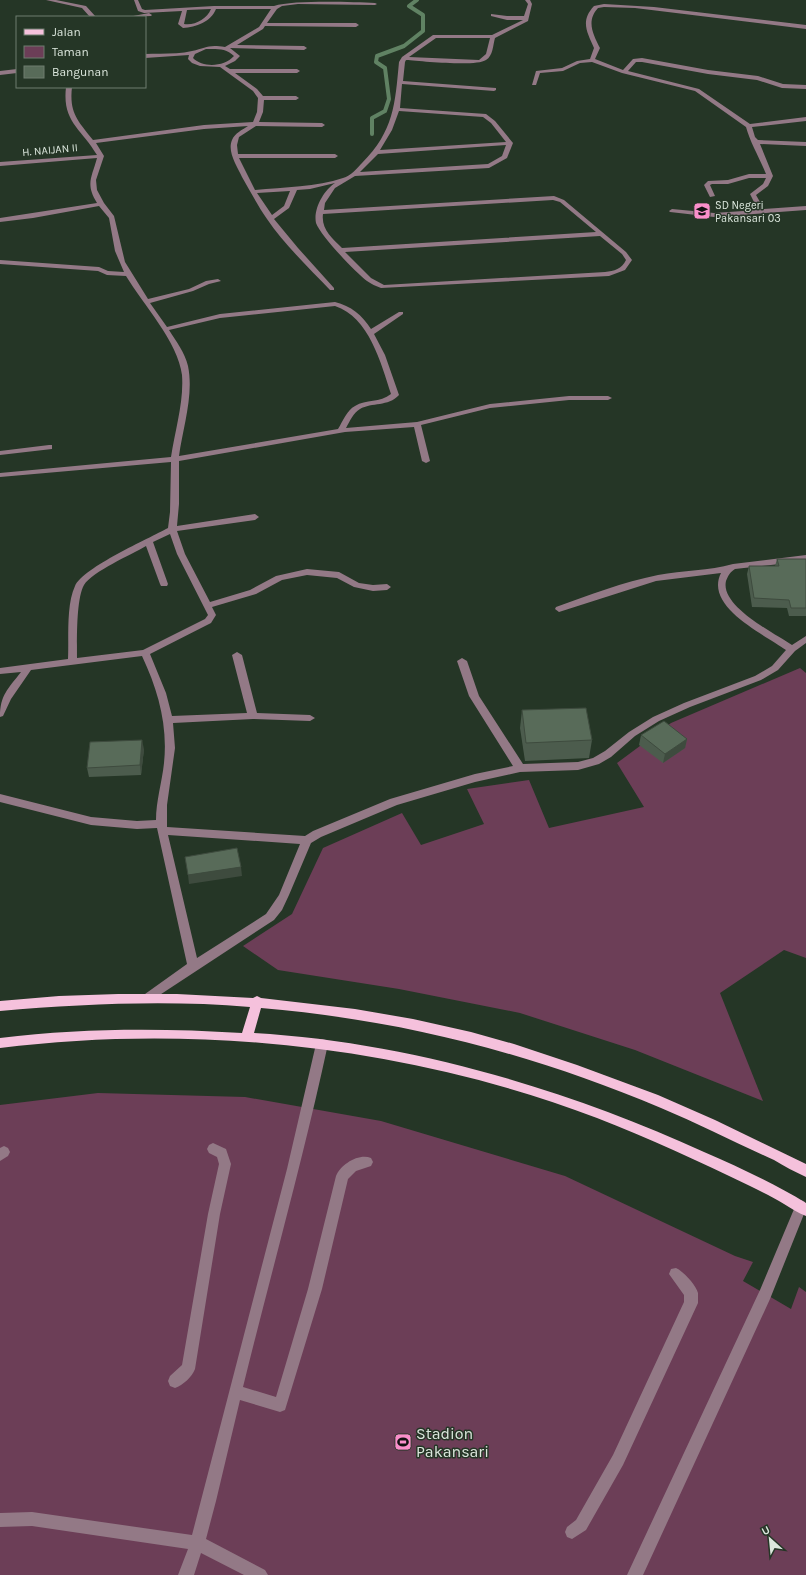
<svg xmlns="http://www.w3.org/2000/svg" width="806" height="1575" font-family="Karla,sans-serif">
	<rect width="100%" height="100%" fill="#253626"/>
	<g fill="#6c3e57">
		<polygon points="800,668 806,673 806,958 784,950 720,993 763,1101 635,1050 520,1013 399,989 278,970 243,946 292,914 323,848 402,813 421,845 484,824 467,789 529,780 549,828 644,807 617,763 671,723"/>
		<polygon points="98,1093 245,1097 381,1121 565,1176 735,1256 753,1262 743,1281 791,1309 799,1287 806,1292 806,1575 0,1575 0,1105"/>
	</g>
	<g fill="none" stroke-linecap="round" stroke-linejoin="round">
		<polyline stroke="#608263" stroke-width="4" points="372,134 372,118 385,111 389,99 385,68 376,62 377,56 404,46 423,31 423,15 409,6 417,0"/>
		<g fill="#937986" fill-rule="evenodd">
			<polygon points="46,0 56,0 86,6 96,17 90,17 82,8"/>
			<path d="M 134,0 L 138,0 L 142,9 L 145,10 L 214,6 L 274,6 C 293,0 351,2 375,3 L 377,4 L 375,5 L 298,4 L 282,6 L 277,9 L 267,23 L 356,23 L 359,25 L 356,27 L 265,26 L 263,29 L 237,45 L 304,46 L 307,48 L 304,50 L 230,48 L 240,56 L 235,61 L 225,66 L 230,69 L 297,69 L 300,71 L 297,73 L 235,73 L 257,89 L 263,96 L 296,96 L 299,98 L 296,100 L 264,100 L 263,112 L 259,122 L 322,123 L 325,125 L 322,127 L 256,126 L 239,137 L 237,145 L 238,154 L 335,154 L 338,156 L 335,158 L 239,158 L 255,190 C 284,187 317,187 343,178 C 351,176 357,168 362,163 C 394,131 395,104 399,62 L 402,57 L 433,35 L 492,35 L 523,20 L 507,20 L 491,16 L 491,14 L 507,16 L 524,16 L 528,4 L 525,0 L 530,0 L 532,4 L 528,21 L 495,38 C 493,45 493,56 486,60 C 476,67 421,61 406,60 L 405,62 L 403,81 L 496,88 L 496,90 L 494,91 L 402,84 L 400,108 L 486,114 L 495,121 L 513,143 L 507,158 L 489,168 L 355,176 L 335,188 L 325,203 L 324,210 L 554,196 L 564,200 L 626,252 L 632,260 L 625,270 L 609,276 L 381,288 C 376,286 371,284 367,281 C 356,273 320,235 316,223 C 313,209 324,190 335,183 L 310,189 L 297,190 L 289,208 L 274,219 L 298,248 L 334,288 L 334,290 L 330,290 C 309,268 283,243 267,219 C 258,206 250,191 242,177 C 237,166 227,152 232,140 C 235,133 242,130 248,126 L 204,129 L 96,143 L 104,156 L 96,180 L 97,190 L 104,203 L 114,216 L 125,262 L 148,299 L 189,289 L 206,281 L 218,279 L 221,281 L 209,284 L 193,291 L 150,303 L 167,327 L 220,314 L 335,302 C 351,306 362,315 371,329 L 399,312 L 403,312 L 403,314 L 374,334 L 385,355 L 399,395 C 388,407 372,402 360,409 C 353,413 350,421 346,428 L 417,422 L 490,404 L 569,396 L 608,396 L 612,398 L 608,400 L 569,400 L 490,408 L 421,425 L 430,461 L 426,463 L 422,461 L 414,427 L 345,432 L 179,461 L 179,504 L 177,526 L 255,514 L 259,517 L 255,520 L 177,531 L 185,554 L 210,602 L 250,590 L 276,576 L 307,569 L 339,572 L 359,583 L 373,585 L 387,584 L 391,587 L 387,590 L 373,591 L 354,587 L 337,578 L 307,575 L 282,580 L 256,594 L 212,607 L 216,615 L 211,623 L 150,654 L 166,693 L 172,716 L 247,713 L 232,655 L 237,652 L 242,655 L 257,713 L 310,715 L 315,718 L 310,721 L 253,719 L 173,723 L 175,748 L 167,805 L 167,827 L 305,836 L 313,831 L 390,799 L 475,774 L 513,766 L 469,696 L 457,661 L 462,658 L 467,661 L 479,696 L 523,764 L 578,762 L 593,758 L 605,751 L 629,732 L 653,717 L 684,703 L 755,676 L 772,666 L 786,650 C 764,634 704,607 721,573 L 656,581 L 559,612 L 555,609 L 556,607 C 589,595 623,582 658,575 C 683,570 709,571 733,564 L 806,555 L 806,561 L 735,569 C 730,572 728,576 726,581 C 720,606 774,633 792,645 L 806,636 L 806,643 L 795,651 L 778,670 L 761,680 L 690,707 L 659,721 L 635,736 L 611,757 L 599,764 L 578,770 L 520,772 L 475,782 L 397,805 L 321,837 L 311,843 L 289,895 L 282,910 L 274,920 L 149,1002 L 145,1000 L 143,997 L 145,994 L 187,964 L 157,828 L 137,829 L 91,825 L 0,802 L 0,794 L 91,817 L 137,821 L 156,820 C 156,801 162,782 164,763 C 168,725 158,690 142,656 L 31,670 L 11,699 L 3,716 L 0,717 C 0,695 8,689 21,672 L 0,674 L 0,668 L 68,659 C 69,638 66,605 75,586 C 84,567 148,539 168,528 L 170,512 L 171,462 L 0,477 L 0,473 L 171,457 C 175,430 184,402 182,375 C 178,342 143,304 126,276 L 107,275 L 98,271 L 0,264 L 0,260 L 99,267 L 108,271 L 124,272 L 115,251 L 109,218 L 99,206 L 33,218 L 0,222 L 0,218 L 97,203 C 85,184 92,177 97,158 L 0,166 L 0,162 L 97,155 C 81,128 62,122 66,87 L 72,87 C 69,113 78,121 93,140 L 204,125 L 253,122 L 257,112 L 258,98 L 253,91 L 220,67 L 200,66 L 192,63 L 188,59 L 189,55 L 145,58 L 145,54 C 160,53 177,55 192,51 C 206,48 208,44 225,47 L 259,27 L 271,9 L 216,9 C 211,22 196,27 183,28 L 178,24 L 182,11 L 144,13 L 138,11 ZM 211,9 C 207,19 194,26 184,24 L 187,10 ZM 436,38 L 490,38 L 486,54 L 479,60 L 409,57 ZM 206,49 C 217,49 226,48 234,56 C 224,67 203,68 193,58 L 195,54 ZM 399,111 L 483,117 L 491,123 L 506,142 L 380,150 L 392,130 ZM 506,145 L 502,156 L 488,164 L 360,172 L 378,154 ZM 290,191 L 284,206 L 272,215 L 257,193 ZM 553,200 L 560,202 L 596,232 L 342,248 C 332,238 321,229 323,214 ZM 600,236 L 622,254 L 626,260 C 622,269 614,271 605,272 L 384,285 L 371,278 L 345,252 ZM 335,306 C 369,317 381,363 391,394 C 380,403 366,399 355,406 C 347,410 343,421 338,429 L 179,456 C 183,427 194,395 188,366 C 185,353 176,341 169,330 L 220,318 ZM 170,534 L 177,554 L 208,615 L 205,619 L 143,650 L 77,658 C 77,641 76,599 84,585 C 93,571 131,555 146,546 L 160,584 L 161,586 L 167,586 L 168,584 L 153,542 ZM 168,835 L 300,844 L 279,895 L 266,914 L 197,958 Z"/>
			<path d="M 604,4 L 654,7 L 806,25 L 806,29 L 635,8 L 604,7 L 598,8 C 586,21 593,34 600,48 L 595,59 L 623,70 L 633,59 L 642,58 L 708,70 L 758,76 L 783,84 L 806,85 L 806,89 L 782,88 L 757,80 L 708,74 L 642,62 L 636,62 L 628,71 L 699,89 L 750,124 L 806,117 L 806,121 L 752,127 L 755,137 L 758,140 L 806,142 L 806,146 L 760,144 L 773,176 L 768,186 L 756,195 L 764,209 L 806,206 L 806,210 L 714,217 L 670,212 L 669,211 L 672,209 L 714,213 L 758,210 L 750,194 L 763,184 L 766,178 L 749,178 L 728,184 L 712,184 L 710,185 L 715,196 L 710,197 L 704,185 L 708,181 L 728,180 L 749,174 L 766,174 C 760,159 750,142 746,127 L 695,91 L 622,73 L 592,62 L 580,63 L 563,71 L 540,73 L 536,85 L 532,85 L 536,71 L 562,68 L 577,61 L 590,59 L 594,48 C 587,32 580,21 594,6 Z"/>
			<polygon points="149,13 152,15 151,16 128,17"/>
			<polygon points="17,69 17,73 0,75 0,71"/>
			<polygon points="49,445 52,445 52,449 0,455 0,451"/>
			<path d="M 322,1039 L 326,1040 L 328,1044 C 303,1160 271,1273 243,1387 L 276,1397 L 308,1289 L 336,1176 C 341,1164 359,1153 371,1158 L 373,1162 L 371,1166 L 356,1171 L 348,1179 L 322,1289 L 285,1410 L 280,1412 L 240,1400 L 216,1501 L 206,1539 L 265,1570 L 268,1575 L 244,1575 L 201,1553 L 194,1575 L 178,1575 L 188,1549 L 32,1526 L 0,1527 L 0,1513 L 32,1512 L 192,1535 L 287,1169 L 316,1044 L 318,1040 Z"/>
			<path d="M 213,1143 L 226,1149 L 231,1164 L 220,1214 L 195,1369 C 192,1377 183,1385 175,1388 L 170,1386 L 168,1381 L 170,1376 L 182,1365 L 208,1214 L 219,1164 L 217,1157 L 209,1153 L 207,1149 L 209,1145 Z"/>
			<polygon points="4,1146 8,1148 10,1152 8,1156 0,1161 0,1148"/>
			<polygon points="801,1200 805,1202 806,1209 770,1299 643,1575 627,1575 760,1290 797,1202"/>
			<path d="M 676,1268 C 683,1271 696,1285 698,1293 C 698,1296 698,1300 698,1303 L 623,1465 L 586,1530 L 572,1539 L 567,1537 L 565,1532 L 567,1527 L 576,1520 L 613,1455 L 684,1302 L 684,1295 L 669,1274 L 671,1269 Z"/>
		</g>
		<path fill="#f5c1dc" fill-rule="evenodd" d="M 118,994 L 177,994 L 253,998 L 257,996 L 261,998 L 355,1009 L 413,1019 L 471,1032 L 514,1044 L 577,1065 L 658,1095 L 715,1120 L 806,1164 L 806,1177 C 795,1172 784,1166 774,1160 C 736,1143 699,1124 661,1108 C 530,1053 402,1020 261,1008 L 254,1033 C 407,1042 564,1088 704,1152 C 738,1167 774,1183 806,1203 L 806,1216 C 798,1213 791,1208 784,1204 C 773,1197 762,1192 750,1186 C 700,1162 649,1138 597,1118 C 411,1047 197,1023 0,1048 L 0,1038 C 81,1028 161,1028 242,1033 L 250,1007 C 166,1000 83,1004 0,1011 L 0,1001 L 59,996 Z"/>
	</g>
	<g fill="#4c5c4d">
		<polygon points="777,559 806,559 806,616 789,616 787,608 752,607 747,574 749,566 775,566"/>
		<polygon points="522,710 592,740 589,758 525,761 520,728"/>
		<polygon points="641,735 687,739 685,748 663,763 639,745"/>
		<polygon points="144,749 141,775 89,777 87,768"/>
	</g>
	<g fill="#3e4b3e">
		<polygon points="687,739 685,748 663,763 665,754"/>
		<polygon points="142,740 144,749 141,775 140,765"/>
		<polygon points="241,867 242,876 189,884 188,875"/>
	</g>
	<g fill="#586b59" stroke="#3e4b3e">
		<polygon points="777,559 806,559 806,608 791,608 789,600 754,598 749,566 779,566"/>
		<polygon points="586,708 592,740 526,743 522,710"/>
		<polygon points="664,721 687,739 665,754 641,735"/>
		<polygon points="142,740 140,765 87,768 90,742"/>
		<polygon points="237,848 241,867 188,875 185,857"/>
	</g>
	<defs>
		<g id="school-square" transform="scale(0.9)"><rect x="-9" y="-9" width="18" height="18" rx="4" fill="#f98fca" stroke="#253626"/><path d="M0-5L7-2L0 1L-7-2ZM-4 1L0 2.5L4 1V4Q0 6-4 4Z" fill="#111"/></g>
		<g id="stadium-square" transform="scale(0.9)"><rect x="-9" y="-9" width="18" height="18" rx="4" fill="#f98fca" stroke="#253626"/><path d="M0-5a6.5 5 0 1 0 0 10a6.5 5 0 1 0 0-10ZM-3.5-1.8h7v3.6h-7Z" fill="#111"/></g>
	</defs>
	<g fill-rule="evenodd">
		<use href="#school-square" x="702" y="211"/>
		<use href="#stadium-square" x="403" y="1442"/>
	</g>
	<g text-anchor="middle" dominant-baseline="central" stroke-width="3" stroke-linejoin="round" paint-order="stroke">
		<g font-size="11" fill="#dce7dd" stroke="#253626">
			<text transform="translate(50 150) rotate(-5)">H. NAIJAN II</text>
		</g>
		<g font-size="11" fill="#dce7dd" stroke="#253626" text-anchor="start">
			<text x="715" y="205">SD Negeri<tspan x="715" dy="13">Pakansari 03</tspan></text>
		</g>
		<g font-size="16" fill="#dce7dd" stroke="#253626" text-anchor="start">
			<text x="416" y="1433">Stadion<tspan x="416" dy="18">Pakansari</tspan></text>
		</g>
	</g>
	<rect x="16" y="16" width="130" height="72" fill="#253626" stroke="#6e7d6f"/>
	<rect x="24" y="29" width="20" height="6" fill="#f5c1dc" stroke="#6e7d6f"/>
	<text x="52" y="36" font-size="12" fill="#dce7dd">Jalan</text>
	<rect x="24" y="46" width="20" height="12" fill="#6c3e57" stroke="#6e7d6f"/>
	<text x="52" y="56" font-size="12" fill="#dce7dd">Taman</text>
	<rect x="24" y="66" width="20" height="12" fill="#586b59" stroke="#6e7d6f"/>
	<text x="52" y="76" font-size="12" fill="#dce7dd">Bangunan</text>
	<g transform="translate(770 1539) rotate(333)" stroke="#253626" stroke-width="3" paint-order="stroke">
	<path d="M0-3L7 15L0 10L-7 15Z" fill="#dce7dd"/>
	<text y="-6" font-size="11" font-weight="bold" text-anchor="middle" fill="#dce7dd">U</text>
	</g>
</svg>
